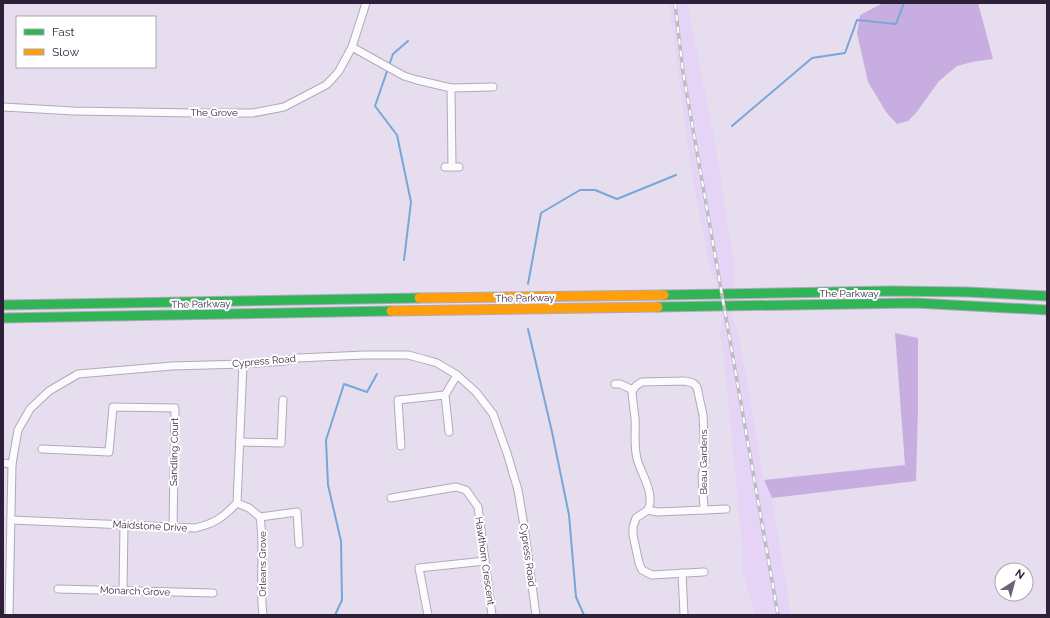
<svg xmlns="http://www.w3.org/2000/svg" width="1050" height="618" font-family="Raleway,sans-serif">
	<rect width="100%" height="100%" fill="#e6deee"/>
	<polygon fill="#e5d4f6" points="669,3 687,3 715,143 735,269 732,318 739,335 764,480 772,498 791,615 755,615 743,574 742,545 724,358 720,336 723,318 716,282 710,269 691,170"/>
	<g fill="#c8aee0">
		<polygon points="883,3 978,3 993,59 972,62 957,66 939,81 916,113 908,121 897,124 886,112 868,82 857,33 860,15"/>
		<polygon points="895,333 918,338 918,409 916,481 772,498 764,480 905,465"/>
	</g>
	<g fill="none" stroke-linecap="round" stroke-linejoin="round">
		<g stroke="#77a6d8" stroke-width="2">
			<polyline points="732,126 812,58 845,53 857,20 896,24 904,3"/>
			<polyline points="404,260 411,202 397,135 375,106 393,54 408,41"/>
			<polyline points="528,284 541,213 580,190 595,190 617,199 676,175"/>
			<polyline points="528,329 552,432 569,515 576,597 584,615"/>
			<polyline points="335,615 342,600 341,541 328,485 326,440 344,384 367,392 377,374"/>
		</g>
		<g stroke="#b2a8bc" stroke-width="9">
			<g id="street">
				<polyline points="352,47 404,76 417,80 451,88 493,87"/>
				<polyline points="451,88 452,167"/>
				<polyline points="3,107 74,111 195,113 253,113 284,107 326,85 332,79 339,71 352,47 366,3"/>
				<polyline points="445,167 459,167"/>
				<path d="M 685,381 L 693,383 L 697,387 L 703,415 L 705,462 L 702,476 L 704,510 L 657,512 L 648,510 C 655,494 643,477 638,462 C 633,448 636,433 635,418 C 634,410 633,402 632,393 C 633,387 637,385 642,382 Z"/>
				<polyline points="615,384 620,384 633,390"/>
				<polyline points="445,395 449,432"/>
				<polyline points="240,442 281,443 283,400"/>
				<polyline points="401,446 398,400 445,395 457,375"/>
				<polyline points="42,449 109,452 113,407 175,408 173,528"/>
				<polyline points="3,463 12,464"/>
				<polyline points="391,498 456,487 466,490 478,507 492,615"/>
				<path d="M 237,503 L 249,508 L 260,517 C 265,549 259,582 263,615"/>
				<polyline points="648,510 636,518 633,527 633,535 639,563 642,570 652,575 704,572"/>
				<polyline points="704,510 726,509"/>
				<polyline points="260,517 297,512 299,544"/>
				<path d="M 11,520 L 195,528 C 216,523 222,518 237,503 L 243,364"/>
				<polyline points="682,573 684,615"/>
				<polyline points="58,589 213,593"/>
				<polyline points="123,590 124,525"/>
				<polyline points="9,615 12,464 18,430 30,409 49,391 78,374 172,366 243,364 285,361 298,358 364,355 408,355 423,359 437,363 457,375 476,392 493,414 507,453 518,490 524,526 536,615"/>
				<polyline points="428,615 419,568 485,561"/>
			</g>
		</g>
		<g stroke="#b2a8bc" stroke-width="11">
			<g id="fast">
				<polyline points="664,295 890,291 967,292 1047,296"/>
				<polyline points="3,305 419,298"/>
				<polyline points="658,307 915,303 1047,310"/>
				<polyline points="3,318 391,311"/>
			</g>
		</g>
		<g stroke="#b2a8bc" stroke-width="11">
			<g id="slow">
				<polyline points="419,298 664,295"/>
				<polyline points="391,311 658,307"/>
			</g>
		</g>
		<use href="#street" stroke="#fbfafc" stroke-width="7"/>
		<use href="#fast" stroke="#30b455" stroke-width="9"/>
		<use href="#slow" stroke="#ff9f0a" stroke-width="9"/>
		<g stroke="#bebbc1" stroke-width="3.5">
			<polyline id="rail" points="675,3 683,72 778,615"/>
		</g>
		<use href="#rail" stroke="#fff" stroke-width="2" stroke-dasharray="6" stroke-linecap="butt"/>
	</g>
	<g text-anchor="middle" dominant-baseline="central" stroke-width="4" stroke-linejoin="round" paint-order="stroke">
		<g font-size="10" fill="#2e1f3b" stroke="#fff">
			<text x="214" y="112">The Grove</text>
			<text x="849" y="293">The Parkway</text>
			<text transform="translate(525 298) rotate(-1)">The Parkway</text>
			<text transform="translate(201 304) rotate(-1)">The Parkway</text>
			<text transform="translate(264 361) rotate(-5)">Cypress Road</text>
			<text transform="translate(174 452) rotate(-89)">Sandling Court</text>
			<text transform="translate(703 462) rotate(-90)">Beau Gardens</text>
			<text transform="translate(150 526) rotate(3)">Maidstone Drive</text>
			<text transform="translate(528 555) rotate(82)">Cypress Road</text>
			<text transform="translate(485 561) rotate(82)">Hawthorn Crescent</text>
			<text transform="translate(262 564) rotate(-90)">Orleans Grove</text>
			<text transform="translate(135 591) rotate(2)">Monarch Grove</text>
		</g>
	</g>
	<rect width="1050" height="618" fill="none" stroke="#2e1f3b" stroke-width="8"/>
	<rect x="16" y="16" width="140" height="52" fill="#ffffff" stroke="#aba5b1"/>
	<rect x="24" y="29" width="20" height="6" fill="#30b455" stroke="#aba5b1"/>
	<text x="52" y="36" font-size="12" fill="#2e1f3b">Fast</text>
	<rect x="24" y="49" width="20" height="6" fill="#ff9f0a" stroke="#aba5b1"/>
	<text x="52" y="56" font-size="12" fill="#2e1f3b">Slow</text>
	<g transform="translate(1014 582) rotate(36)"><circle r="19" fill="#ffffff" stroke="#aba5b1"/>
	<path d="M0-3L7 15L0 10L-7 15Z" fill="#6e627a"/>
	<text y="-6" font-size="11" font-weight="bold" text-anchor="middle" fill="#2e1f3b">N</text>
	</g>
</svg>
